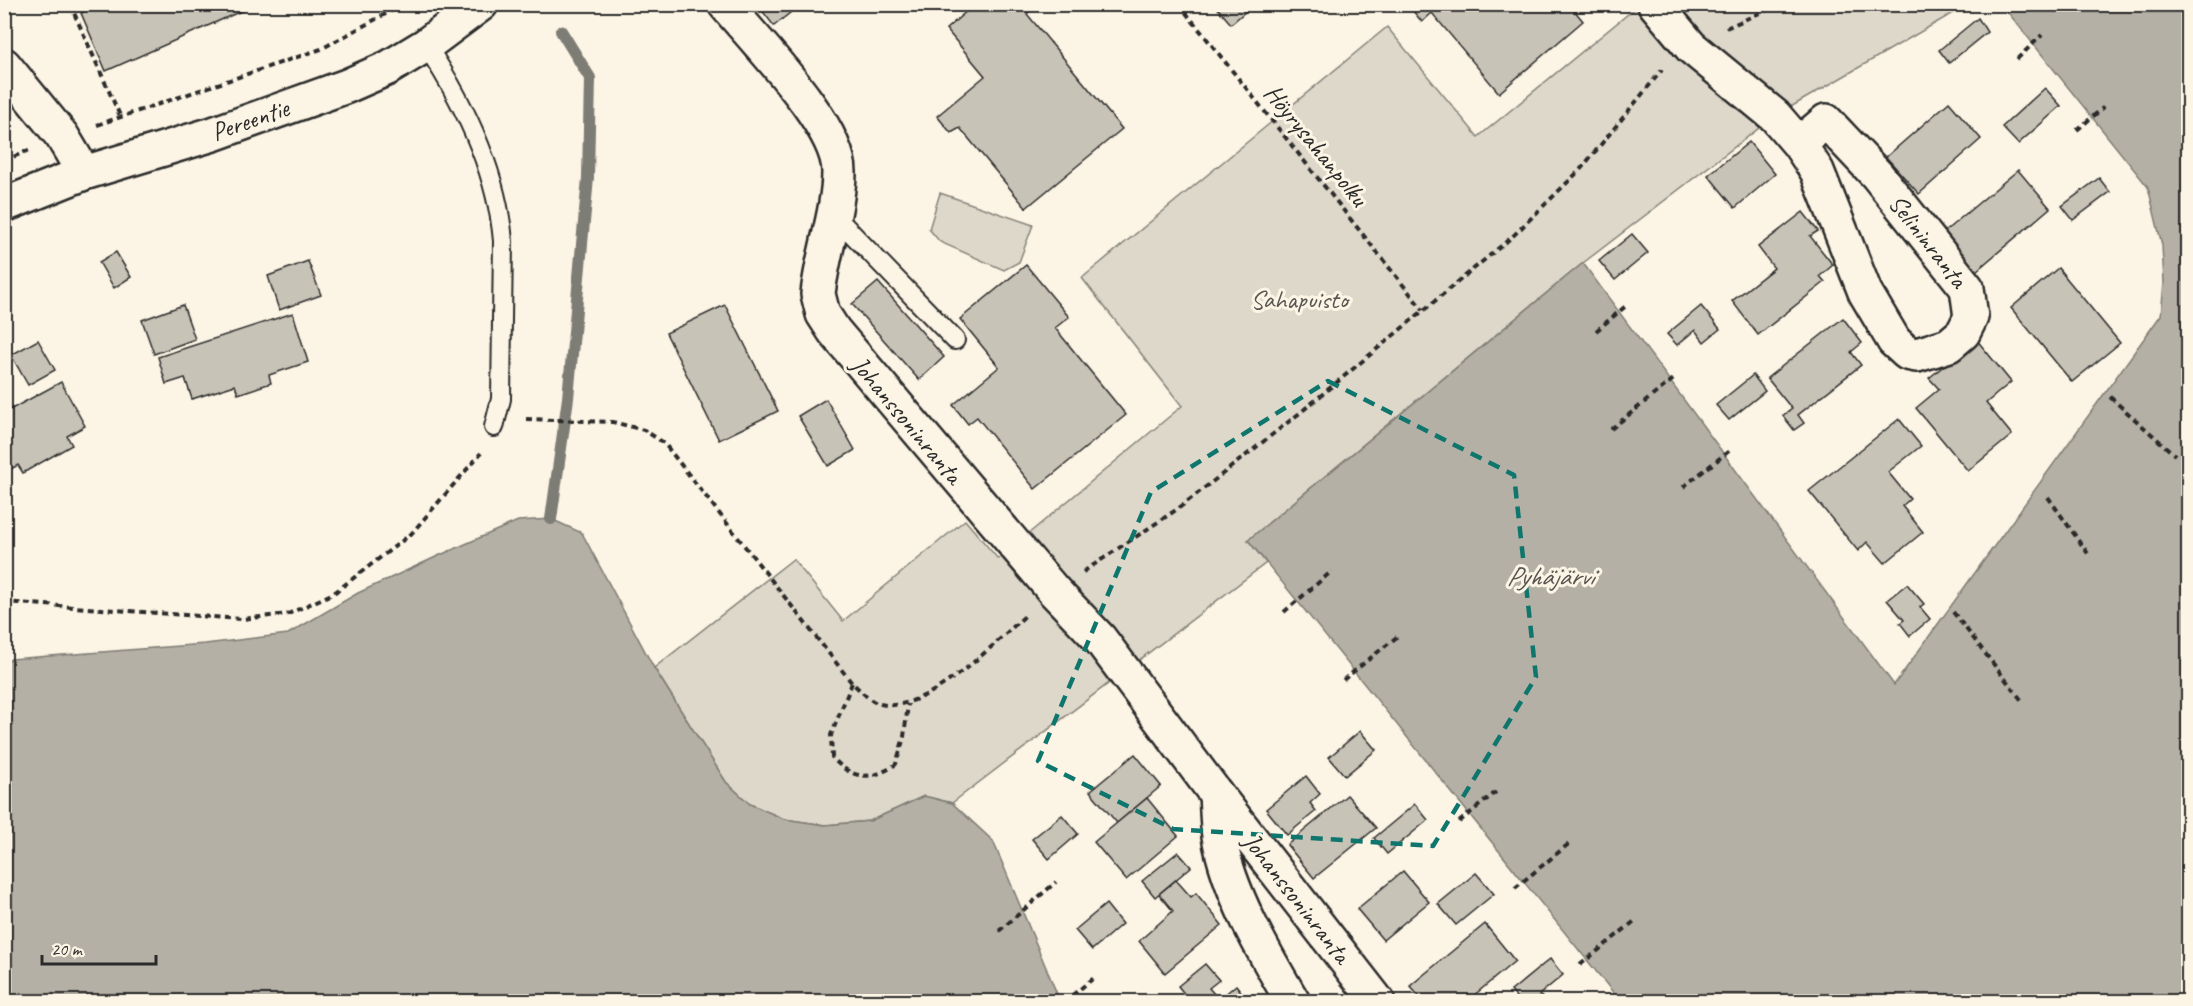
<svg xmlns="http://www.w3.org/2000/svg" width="2193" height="1006" font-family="Caveat,sans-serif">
	<rect width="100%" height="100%" fill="#fcf5e5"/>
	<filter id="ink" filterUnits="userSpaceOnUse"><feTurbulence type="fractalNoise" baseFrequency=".0167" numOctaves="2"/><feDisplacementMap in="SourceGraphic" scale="12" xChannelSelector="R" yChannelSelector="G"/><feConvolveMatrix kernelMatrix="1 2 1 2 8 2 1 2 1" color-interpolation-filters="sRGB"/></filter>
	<g filter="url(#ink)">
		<g fill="#ded8ca" stroke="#84827a" stroke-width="1.5">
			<polygon points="1639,5 1967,5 1775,116 1583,263 1248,540 1266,563 952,803 924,796 870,821 825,825 784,819 750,804 726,782 654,668 793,559 843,621 965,520 998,559 1182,406 1082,278 1387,27 1478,137"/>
			<polygon points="940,193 1033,225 1019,262 1004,270 940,242 929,229"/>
		</g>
		<g fill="#b4b0a5" stroke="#7d7b74" stroke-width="1.5">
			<polygon points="2002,5 2188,5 2188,1001 1620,1001 1248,540 1583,263 1894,685 2161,315 2164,283 2162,245 2148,187"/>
			<polygon points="551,519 582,533 654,668 726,782 750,804 784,819 825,825 870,821 924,796 952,803 993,841 1060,1001 5,1001 5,663 11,659 205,644 288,634 358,593 438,556 518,521"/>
		</g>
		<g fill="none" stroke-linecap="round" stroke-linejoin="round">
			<polyline stroke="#7d7b74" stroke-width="12" points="551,519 568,398 588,178 590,78 561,31"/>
		</g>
		<g fill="#c8c3b7" stroke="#2b2b2b" stroke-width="1.5">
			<polygon points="100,4 257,4 106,71 81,13"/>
			<polygon points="757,4 795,4 797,7 774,26"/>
			<polygon points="975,4 1035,4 1027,14 1122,129 1026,208 960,128 951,133 937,116 985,76 946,29"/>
			<polygon points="1214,4 1254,4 1231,24"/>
			<polygon points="1421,4 1569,4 1583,21 1499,93 1432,13 1422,22 1413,11"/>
			<polygon points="1978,18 1987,32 1949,63 1939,50"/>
			<polygon points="2045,88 2061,106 2018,144 2002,127"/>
			<polygon points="1949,102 1981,139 1919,194 1886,157"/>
			<polygon points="1749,142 1775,174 1735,208 1708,175"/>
			<polygon points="2018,170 2050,208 1976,271 1944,232"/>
			<polygon points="2099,178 2110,192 2073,220 2062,206"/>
			<polygon points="1803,212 1818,231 1810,236 1833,265 1820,276 1825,282 1758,335 1732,301 1774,268 1758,247"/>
			<polygon points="1632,234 1648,253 1615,280 1599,261"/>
			<polygon points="116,252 131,277 114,288 99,262"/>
			<polygon points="308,261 321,295 279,310 268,276"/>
			<polygon points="1026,265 1069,317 1055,328 1126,415 1035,489 977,417 968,424 953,405 999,367 960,319"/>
			<polygon points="2058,268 2120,343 2072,382 2011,308"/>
			<polygon points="878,282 944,357 919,380 852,304"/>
			<polygon points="183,305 195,339 154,354 142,320"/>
			<polygon points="725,305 778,411 719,440 666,333"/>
			<polygon points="1701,306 1720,329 1704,342 1695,330 1677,345 1667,334"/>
			<polygon points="293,313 308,362 269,375 271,383 238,394 235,385 192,399 185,378 166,384 158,357"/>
			<polygon points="1843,318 1862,343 1851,352 1861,365 1798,415 1804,423 1794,430 1783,416 1792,409 1767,378"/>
			<polygon points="1976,339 2011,382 1986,403 2012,435 1968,471 1916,408 1939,389 1929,378"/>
			<polygon points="38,340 55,370 28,385 11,355"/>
			<polygon points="1753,375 1765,391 1729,420 1716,405"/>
			<polygon points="61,382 85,426 67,436 72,445 23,473 18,465 4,473 4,413"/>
			<polygon points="826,399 855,450 828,466 798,416"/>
			<polygon points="1899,419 1921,446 1888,472 1910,499 1902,506 1923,532 1885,563 1867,542 1858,551 1809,491"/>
			<polygon points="1907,584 1924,604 1920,607 1930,619 1910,636 1900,623 1904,620 1887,600"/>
			<polygon points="1360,731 1376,750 1345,776 1329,757"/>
			<polygon points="1135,754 1161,786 1117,823 1090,791"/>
			<polygon points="1306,776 1320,794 1310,803 1316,811 1287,835 1266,809"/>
			<polygon points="1347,795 1376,828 1314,878 1287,845"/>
			<polygon points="1147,798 1178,836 1126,880 1094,842"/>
			<polygon points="1415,804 1428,820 1387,854 1374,838"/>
			<polygon points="1062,815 1078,834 1049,859 1032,839"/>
			<polygon points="1178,852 1191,867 1155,897 1142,881"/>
			<polygon points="1403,871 1429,902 1383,940 1357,909"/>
			<polygon points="1476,873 1494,894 1456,925 1438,904"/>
			<polygon points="1176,880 1191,897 1196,893 1222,925 1165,973 1139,941 1173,911 1159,894"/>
			<polygon points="1106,904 1122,924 1092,950 1075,930"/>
			<polygon points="1485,924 1515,961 1466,1002 1424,1002 1410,986"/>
			<polygon points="1550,959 1563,975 1539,995 1548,1002 1520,1002 1511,991"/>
			<polygon points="1205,964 1219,980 1209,988 1215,995 1208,1002 1191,1002 1178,986"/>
			<polygon points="1236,985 1249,1002 1216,1002"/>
		</g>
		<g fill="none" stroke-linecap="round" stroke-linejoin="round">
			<g stroke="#2b2b2b" stroke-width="22">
				<g id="lane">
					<path d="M 426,45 C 464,103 497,171 503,241 L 501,399 L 494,427"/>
					<polyline points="832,213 955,340"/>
				</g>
			</g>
			<g stroke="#2b2b2b" stroke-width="38">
				<g id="street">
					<path d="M 725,4 C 756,42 839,125 839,172 C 839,210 822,255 818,294 L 823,314 L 834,331 L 1054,591 L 1100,639 L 1216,794 L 1378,1002"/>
					<polyline points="1655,4 1691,47 1775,116 1799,144 1817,171 1865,292 1894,341 1907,353 1917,355 1949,345 1963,333 1971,317 1967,288 1877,175 1826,121 1799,144"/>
					<polyline points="4,65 62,136 84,173"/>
					<path d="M 1216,794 C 1217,807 1217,822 1219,836 C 1228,891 1264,953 1293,1002"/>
				</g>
			</g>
			<g stroke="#2b2b2b" stroke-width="38">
				<polyline id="secondary" points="4,205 84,173 213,134 347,86 388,68 426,45 481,4"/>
			</g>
			<g stroke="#2b2b2b" stroke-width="4" stroke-dasharray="6 4.5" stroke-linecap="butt">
				<polyline points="70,4 121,118"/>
				<polyline points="1179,4 1423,310"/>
				<polyline points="1726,28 1780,4"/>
				<polyline points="2017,59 2042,35"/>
				<polyline points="97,125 321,49 404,4"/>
				<polyline points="2077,130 2104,107"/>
				<polyline points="4,161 29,150"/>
				<polyline points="1596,331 1627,305"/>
				<polyline points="2110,397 2175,455"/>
				<path d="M 526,419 L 613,422 L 644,430 L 664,443 L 852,683 C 859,689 869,700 877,703 C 922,719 996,642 1027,614"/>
				<polyline points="1611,429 1676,377"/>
				<polyline points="1683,487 1729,451"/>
				<polyline points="2048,497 2089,555"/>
				<polyline points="1083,572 1179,508 1301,412 1512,237 1580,170 1662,70"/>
				<polyline points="4,602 242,619 288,614 334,593 411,534 481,453"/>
				<polyline points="1284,612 1332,571"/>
				<polyline points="1953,612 2023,702"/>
				<polyline points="1343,680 1398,636"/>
				<path d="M 852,683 L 831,735 L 832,757 C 851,780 873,781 896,764 L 904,737 L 908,704"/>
				<polyline points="1459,822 1496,792"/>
				<polyline points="1515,888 1571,842"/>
				<polyline points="999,931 1056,882"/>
				<polyline points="1580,965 1636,920"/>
				<polyline points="1064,1002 1095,977"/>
			</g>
			<use href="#lane" stroke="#fcf5e5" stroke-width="18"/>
			<use href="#street" stroke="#fcf5e5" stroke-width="33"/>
			<use href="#secondary" stroke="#fcf5e5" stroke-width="33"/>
		</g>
	</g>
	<path fill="none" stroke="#0f766e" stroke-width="4.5" stroke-dasharray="12 8" stroke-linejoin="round" d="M 1328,381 L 1514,475 L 1536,677 L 1433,846 L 1173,829 L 1038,761 L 1151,492 Z"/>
	<g text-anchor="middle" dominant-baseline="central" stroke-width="6" stroke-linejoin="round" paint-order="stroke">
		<g font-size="26" fill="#2b2b2b" stroke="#fcf5e5">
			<text transform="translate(250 120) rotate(-19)">Pereentie</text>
			<text transform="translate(1316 145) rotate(51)">Höyrysahanpolku</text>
			<text transform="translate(1928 241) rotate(52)">Selininranta</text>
			<text transform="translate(907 420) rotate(50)">Johanssoninranta</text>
			<text transform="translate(1297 898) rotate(52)">Johanssoninranta</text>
		</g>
		<g font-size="26" fill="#585653" stroke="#fcf5e5">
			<text x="1299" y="299">Sahapuisto</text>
		</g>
		<g font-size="27" font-style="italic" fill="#545350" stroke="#fcf5e5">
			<text x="1550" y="576">Pyhäjärvi</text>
		</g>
	</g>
	<rect width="2193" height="1006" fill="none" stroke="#fcf5e5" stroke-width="24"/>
	<rect x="12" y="12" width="2169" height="982" fill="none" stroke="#2b2b2b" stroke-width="2" filter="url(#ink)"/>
	<path d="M42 955v9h114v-9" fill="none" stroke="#2b2b2b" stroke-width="3"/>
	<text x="51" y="955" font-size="18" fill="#2b2b2b" stroke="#fcf5e5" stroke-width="4.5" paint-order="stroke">20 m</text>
</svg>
